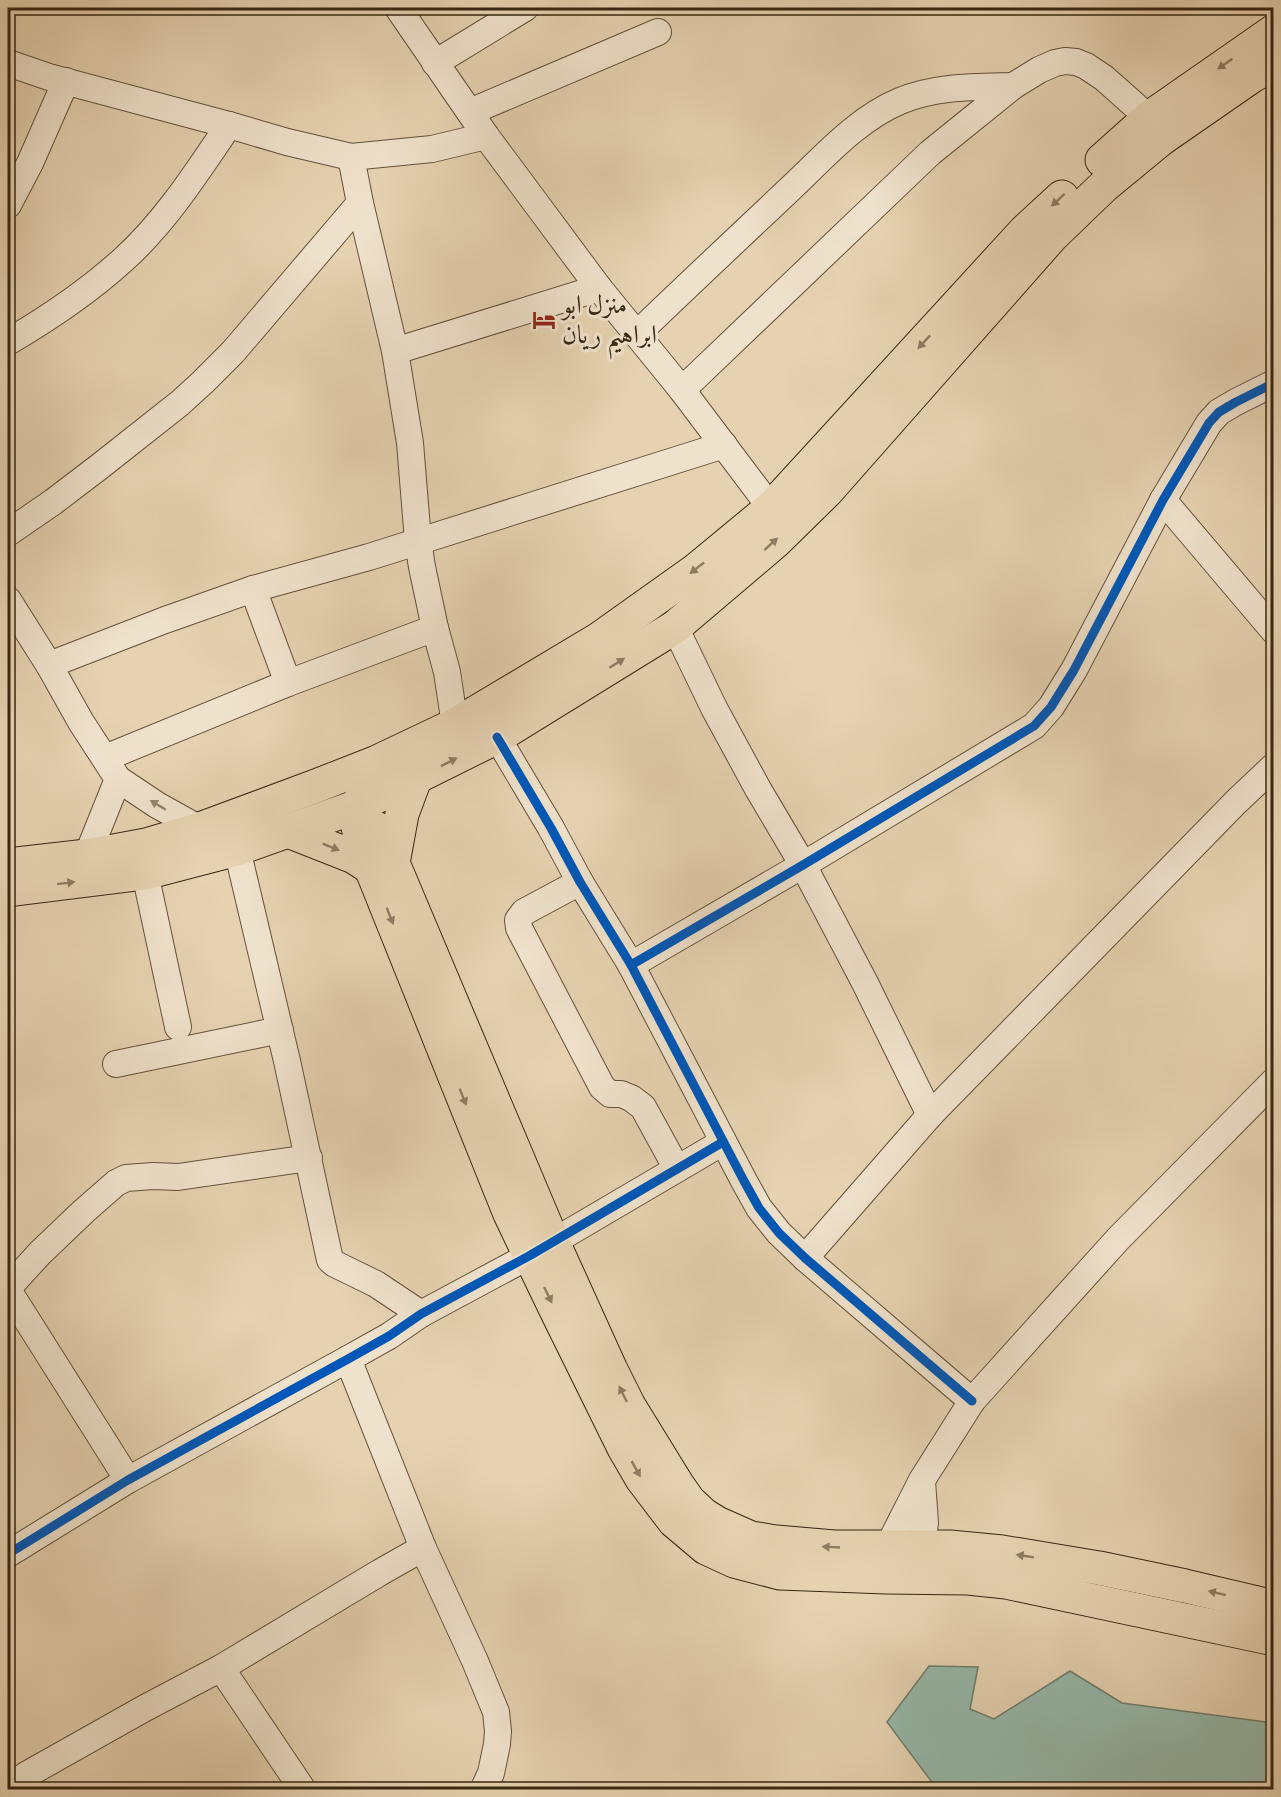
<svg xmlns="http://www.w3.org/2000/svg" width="1281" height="1797" font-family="'IM FELL DW Pica',Amiri,serif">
	<rect width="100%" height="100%" fill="#e6d2b1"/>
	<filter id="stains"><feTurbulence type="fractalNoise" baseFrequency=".00333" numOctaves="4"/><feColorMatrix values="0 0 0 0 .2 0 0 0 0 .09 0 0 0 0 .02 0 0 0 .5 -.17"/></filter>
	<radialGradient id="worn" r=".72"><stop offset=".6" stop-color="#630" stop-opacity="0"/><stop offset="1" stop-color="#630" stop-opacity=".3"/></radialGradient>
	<polygon fill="#96b8aa" stroke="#707e6d" stroke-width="1.5" points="929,1666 978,1667 970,1709 994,1719 1070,1671 1122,1703 1273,1723 1273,1789 937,1789 887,1722"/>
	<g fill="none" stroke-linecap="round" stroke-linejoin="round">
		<g stroke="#63523a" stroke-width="28">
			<g id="minor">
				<polyline points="398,8 486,136 599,288 682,390 771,508"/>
				<polyline points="8,63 49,77 229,125 287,142 351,157 432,149 486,136"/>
				<polyline points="435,63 525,8"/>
				<polyline points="470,112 658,32"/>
				<polyline points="351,157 360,203 395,351 410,443 418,541 422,567 435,628 447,672 455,725"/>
				<polyline points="8,205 30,163 66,81"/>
				<path d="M 637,334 C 688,285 739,237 790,189 C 824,157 857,119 900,101 C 936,86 975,87 1013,86"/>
				<path d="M 8,342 C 49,318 88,292 124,259 C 166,221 197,172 229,125"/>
				<polyline points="395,351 599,288"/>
				<polyline points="682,390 930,153 1013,86 1039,70 1055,63 1065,61 1076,62 1086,66 1104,78 1149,118"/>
				<polyline points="1163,500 1274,631"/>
				<polyline points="8,533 53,502 99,467 180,403 203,382 233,352 360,203"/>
				<polyline points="253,589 288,683"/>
				<polyline points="8,600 49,665 81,722 118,779 157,805 200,829"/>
				<polyline points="675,627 714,708 758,789 803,865 865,983 930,1115"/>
				<polyline points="49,665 165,620 253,589 369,557 724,445"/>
				<polyline points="497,737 551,828 580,882 631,965 744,1181 759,1208 779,1233 805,1258 972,1401"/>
				<polyline points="105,758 288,683 435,628"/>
				<polyline points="237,849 287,1061 330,1260 335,1264 376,1284 421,1314"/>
				<polyline points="87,856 118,779"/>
				<polyline points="145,873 178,1027"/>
				<polyline points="580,882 524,912 518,920 519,928 602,1087 610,1094 621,1094 631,1098 643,1107 677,1169"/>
				<polyline points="631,965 803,865 1034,726 1051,707 1074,670 1163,500 1209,423 1219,412 1236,402 1274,383"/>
				<polyline points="116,1064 280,1030"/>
				<polyline points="805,1258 930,1115 1236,802 1274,766"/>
				<polyline points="8,1288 40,1253 84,1211 116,1183 126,1178 153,1176 178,1177 309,1158"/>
				<polyline points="8,1290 128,1480"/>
				<polyline points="348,1359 423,1548 475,1661 496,1712 498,1731 497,1744 491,1773 483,1790"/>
				<polyline points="8,1554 128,1480 348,1359 389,1336 421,1314 529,1256 723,1142"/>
				<polyline points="887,1562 888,1547 922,1480 972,1401 1118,1239 1274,1081"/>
				<polyline points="920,1563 925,1523 922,1481"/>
				<polyline points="221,1668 303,1790"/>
				<polyline points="8,1789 26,1775 145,1708 221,1668 379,1573 423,1548"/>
			</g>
		</g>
		<g stroke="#372712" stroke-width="35">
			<g id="major">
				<polyline points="1102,160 1149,118 1274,31"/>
				<path d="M 366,789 C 363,794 359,801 358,807 C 354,827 364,849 371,868 L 510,1214 L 555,1308 L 624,1448 L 642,1479 L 674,1521 L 706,1548 L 734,1561 L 780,1573 L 886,1577 L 968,1578 L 1006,1582 L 1274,1639"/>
				<polyline points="376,828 393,863 553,1242 611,1370 629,1406 677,1484 689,1501 704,1515 717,1523 751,1538 776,1542 834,1547 950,1547 1002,1552 1099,1568 1185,1586 1274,1607"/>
				<polyline points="288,831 354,857 371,868"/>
				<polyline points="393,863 402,814 415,779"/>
				<polyline points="8,865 87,856 146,845 200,829 316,786 377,762 455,725 599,639 696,570 771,508 1025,231 1062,197"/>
				<polyline points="8,890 145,873 237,849 358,806 497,737 675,627 775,542 827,491 1052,236 1104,186 1161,139 1252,76 1274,64"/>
			</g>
		</g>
		<use href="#minor" stroke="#efe2cc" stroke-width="26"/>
		<use href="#major" stroke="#e6d2b1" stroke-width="33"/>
		<g stroke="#efe2cc" stroke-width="13">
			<g id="cycleway">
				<polyline points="497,737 551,828 580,882 631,965 744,1181 759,1208 779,1233 805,1258 972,1401"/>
				<polyline points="631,965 803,865 1034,726 1051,707 1074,670 1163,500 1209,423 1219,412 1236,402 1274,383"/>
				<polyline points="8,1554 128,1480 348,1359 389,1336 421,1314 529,1256 723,1142"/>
			</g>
		</g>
		<use href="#cycleway" stroke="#0057b8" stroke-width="9"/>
	</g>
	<defs><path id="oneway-solid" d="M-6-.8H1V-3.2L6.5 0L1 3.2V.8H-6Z" transform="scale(1.5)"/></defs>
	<g fill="#8e7c62">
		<use href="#oneway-solid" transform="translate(1225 64) rotate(145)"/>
		<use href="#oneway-solid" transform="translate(1058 200) rotate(137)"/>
		<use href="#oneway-solid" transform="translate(924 342) rotate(133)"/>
		<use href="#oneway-solid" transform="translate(771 544) rotate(-42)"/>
		<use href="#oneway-solid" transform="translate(697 568) rotate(142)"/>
		<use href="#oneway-solid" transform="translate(617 663) rotate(-32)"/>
		<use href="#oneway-solid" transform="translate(449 762) rotate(-27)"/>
		<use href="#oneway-solid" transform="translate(331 847) rotate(22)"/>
		<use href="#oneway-solid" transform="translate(66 883) rotate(-7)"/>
		<use href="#oneway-solid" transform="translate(390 916) rotate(68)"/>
		<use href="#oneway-solid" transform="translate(463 1097) rotate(68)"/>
		<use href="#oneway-solid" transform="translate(548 1295) rotate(64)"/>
		<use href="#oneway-solid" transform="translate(623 1394) rotate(-116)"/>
		<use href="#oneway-solid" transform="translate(636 1469) rotate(61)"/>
		<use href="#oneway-solid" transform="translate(831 1547) rotate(-177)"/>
		<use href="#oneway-solid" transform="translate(1025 1556) rotate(-171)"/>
		<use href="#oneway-solid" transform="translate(1217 1593) rotate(-166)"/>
	</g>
	<use fill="#93846f" href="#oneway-solid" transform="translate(158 805) rotate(-149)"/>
	<defs>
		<g id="hotel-bare" transform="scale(1.8)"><path d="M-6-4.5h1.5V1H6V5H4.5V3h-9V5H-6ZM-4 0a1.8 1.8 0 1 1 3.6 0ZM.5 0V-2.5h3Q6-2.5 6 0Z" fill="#8f2418" stroke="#efe2cc" stroke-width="2.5" paint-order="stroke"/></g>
	</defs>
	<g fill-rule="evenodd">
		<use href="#hotel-bare" x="544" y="320"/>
	</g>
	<g text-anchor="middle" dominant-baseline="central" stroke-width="6" stroke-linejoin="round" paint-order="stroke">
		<g font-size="26" fill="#372712" stroke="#efe2cc" text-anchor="start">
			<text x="562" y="305">منزل ابو<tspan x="562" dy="30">ابراهيم ريان</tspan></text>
		</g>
	</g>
	<rect width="1281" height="1797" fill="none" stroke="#e6d2b1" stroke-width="30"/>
	<rect x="9" y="9" width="1263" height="1779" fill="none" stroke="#372712" stroke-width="3"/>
	<rect x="15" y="15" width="1251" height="1767" fill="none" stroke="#372712" stroke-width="1.5"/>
	<rect width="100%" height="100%" filter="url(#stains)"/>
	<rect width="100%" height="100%" fill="url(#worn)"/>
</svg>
